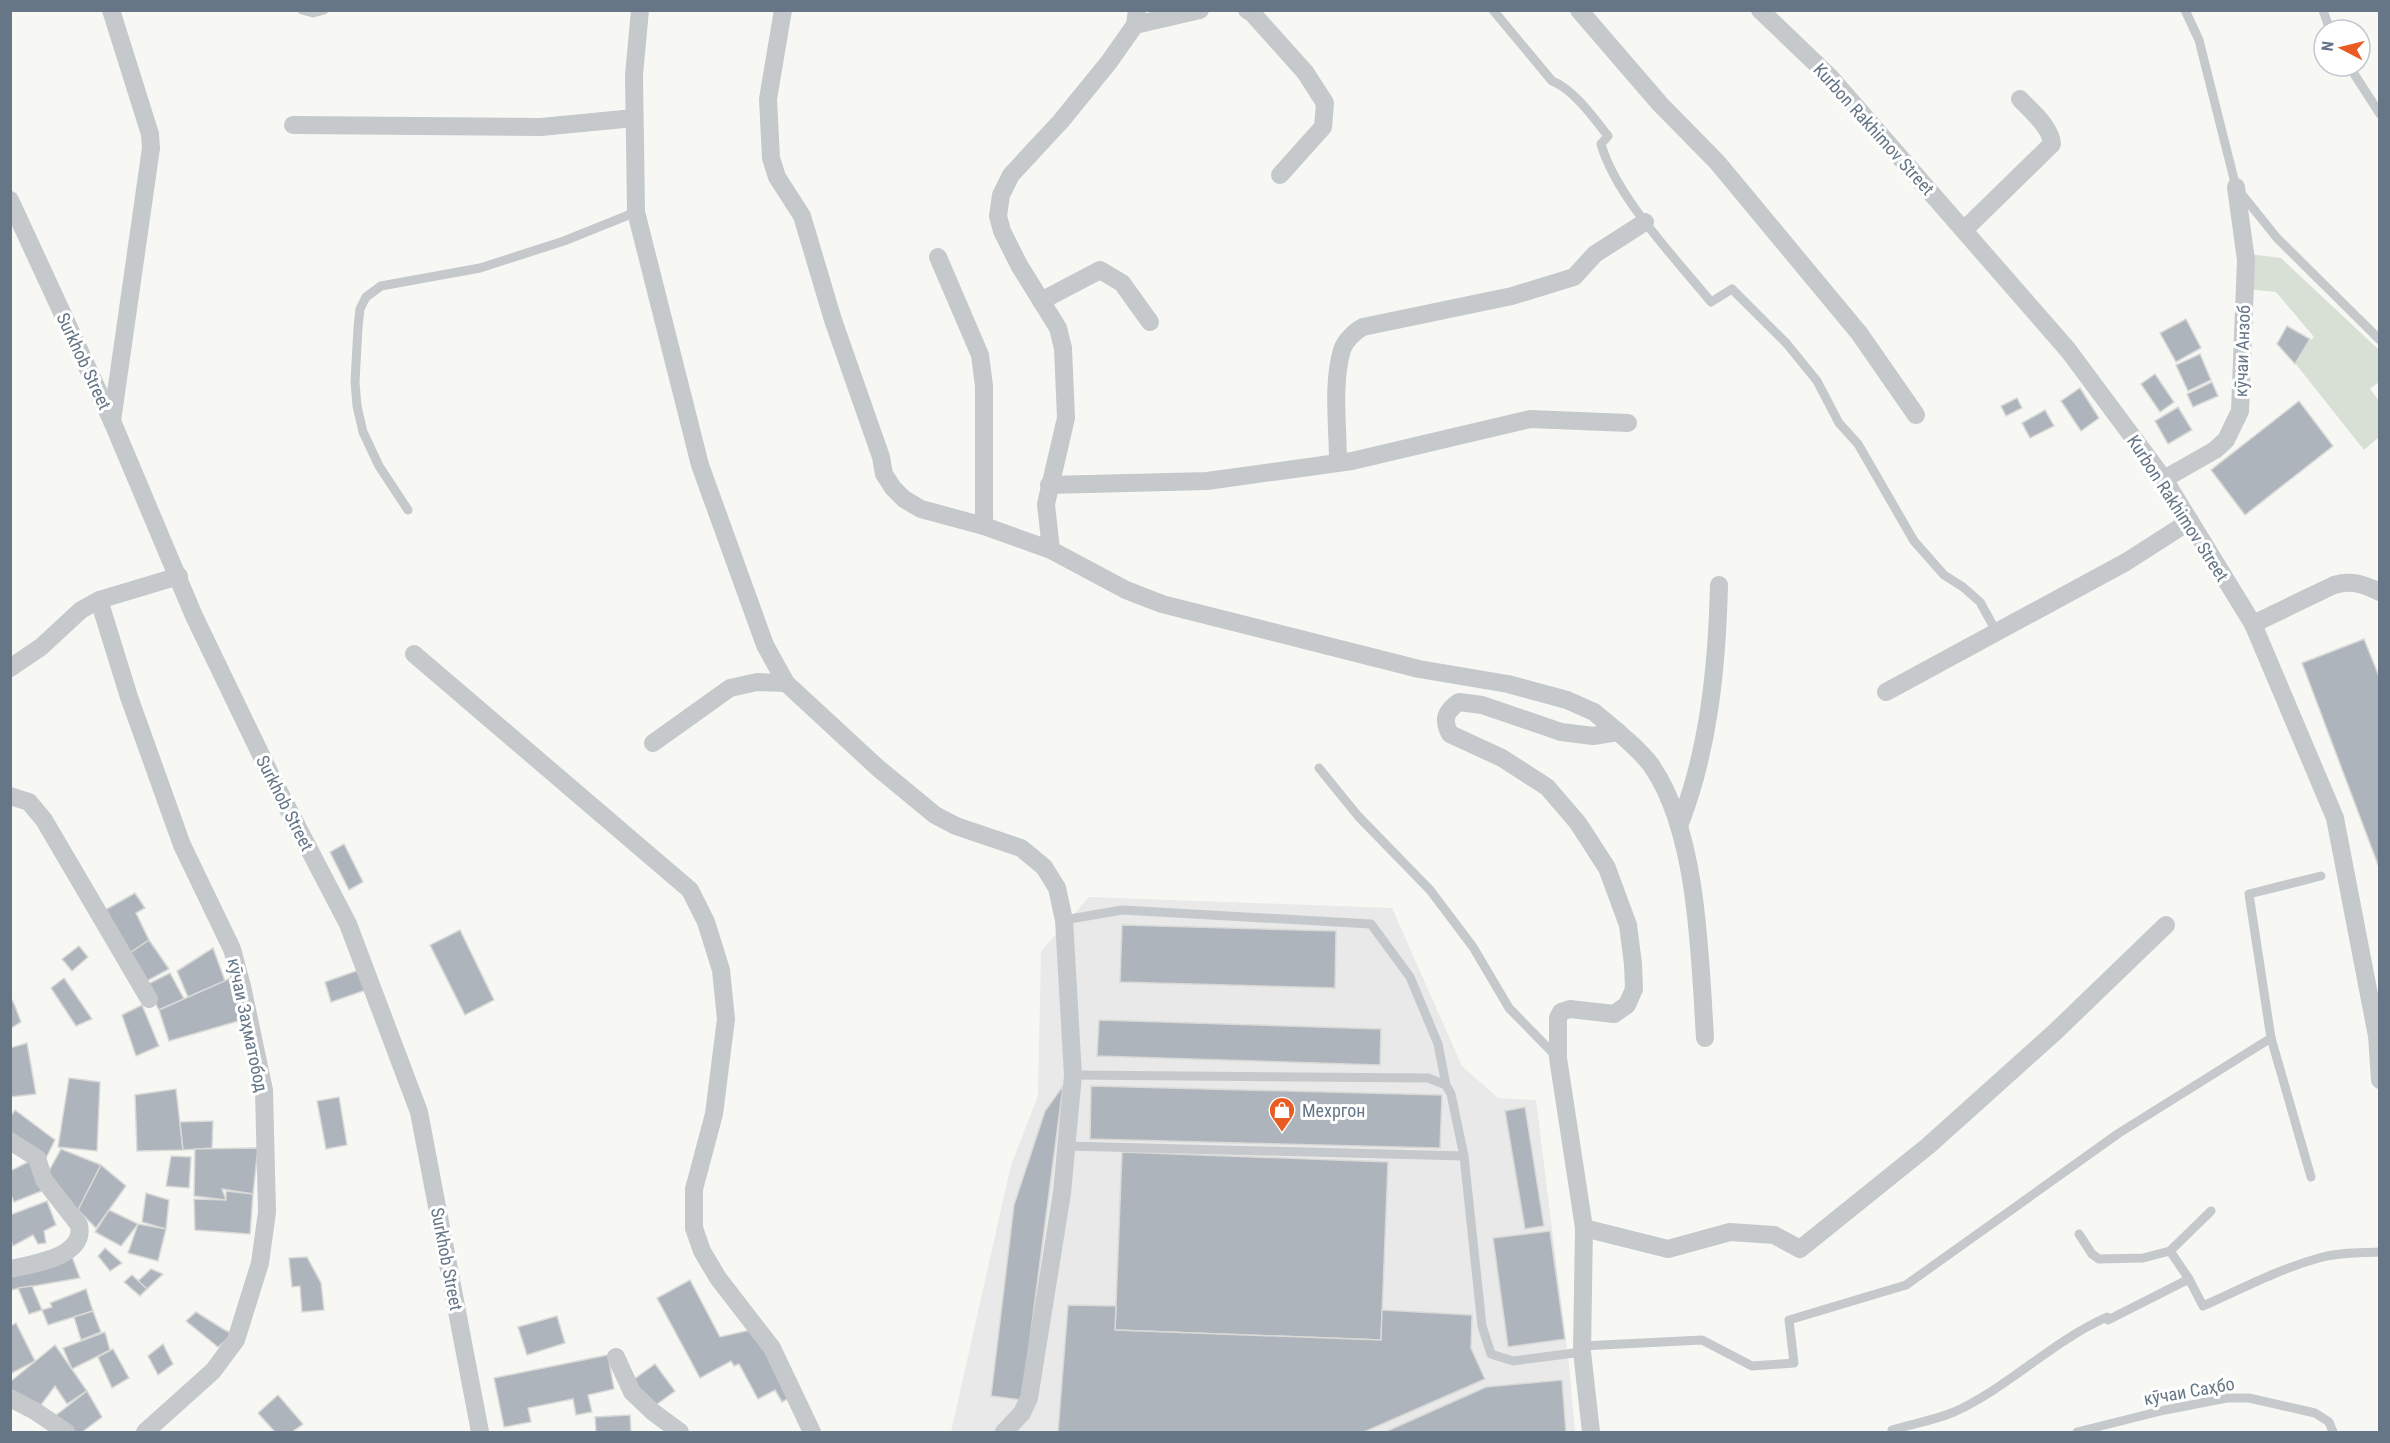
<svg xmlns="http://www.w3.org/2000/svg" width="2390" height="1443" font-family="'Roboto Condensed',sans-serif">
	<rect width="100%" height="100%" fill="#f7f8f4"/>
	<polygon fill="#e8e9e8" points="1089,897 1392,908 1462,1066 1498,1098 1536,1100 1569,1365 1575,1432 951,1432 1011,1165 1038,1096 1041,951"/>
	<polygon fill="#d8dfd5" points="2250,254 2281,258 2379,350 2379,382 2370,389 2379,401 2379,437 2364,450 2291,358 2314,337 2276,292 2246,289"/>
	<g fill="#adb4bb" stroke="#d9d9d7" stroke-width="1.5">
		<polygon points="2186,319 2201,348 2176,362 2160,333"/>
		<polygon points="2287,326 2310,339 2295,364 2277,344"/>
		<polygon points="2200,354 2211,380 2188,391 2176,365"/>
		<polygon points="2155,374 2174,402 2160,412 2141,384"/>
		<polygon points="2212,382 2218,396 2193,407 2187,394"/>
		<polygon points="2080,388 2099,418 2081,431 2061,401"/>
		<polygon points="2017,398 2022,408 2006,416 2001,406"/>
		<polygon points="2299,401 2333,446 2245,515 2211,470"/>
		<polygon points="2178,407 2192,430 2168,444 2155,421"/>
		<polygon points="2045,410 2054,426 2030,438 2022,423"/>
		<polygon points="2364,639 2380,679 2380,870 2302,663"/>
		<polygon points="344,844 363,882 349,890 330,852"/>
		<polygon points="135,893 145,908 136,913 149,940 130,953 105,910"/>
		<polygon points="1122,925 1336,931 1335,988 1120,982"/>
		<polygon points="460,930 494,1000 465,1015 430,945"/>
		<polygon points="149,940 169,969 147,981 130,953"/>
		<polygon points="79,946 88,957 72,971 62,959"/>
		<polygon points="213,948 225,981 188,997 177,971"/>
		<polygon points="359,970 366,990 331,1002 325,982"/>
		<polygon points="170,973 184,999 159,1010 146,985"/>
		<polygon points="64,978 92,1019 76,1026 51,988"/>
		<polygon points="231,978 242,1020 169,1041 159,1010"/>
		<polygon points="13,1001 21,1022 10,1029 10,1003"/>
		<polygon points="142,1005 159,1046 136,1056 122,1015"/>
		<polygon points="1099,1020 1381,1029 1380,1065 1097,1056"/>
		<polygon points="27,1043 36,1094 10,1097 10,1048"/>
		<polygon points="69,1078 100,1082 97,1151 58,1147"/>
		<polygon points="1063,1086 1022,1400 991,1396 1014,1205 1045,1111"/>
		<polygon points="1091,1086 1442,1095 1440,1148 1090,1139"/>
		<polygon points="176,1089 183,1150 137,1151 135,1095"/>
		<polygon points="339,1097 347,1145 326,1149 317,1101"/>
		<polygon points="1525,1107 1544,1226 1525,1229 1505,1111"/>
		<polygon points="15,1110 55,1140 46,1158 10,1134 10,1117"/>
		<polygon points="213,1121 212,1148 183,1150 180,1122"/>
		<polygon points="258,1148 253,1194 222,1189 226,1200 194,1196 195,1149"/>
		<polygon points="61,1149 101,1165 78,1210 44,1180"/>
		<polygon points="1122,1152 1388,1162 1381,1340 1115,1330"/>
		<polygon points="171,1156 191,1157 189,1188 166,1186"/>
		<polygon points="32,1160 44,1190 14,1202 10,1192 10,1171"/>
		<polygon points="101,1165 126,1186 96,1228 78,1210"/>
		<polygon points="226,1191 253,1194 250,1234 195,1230 194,1199 226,1200"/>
		<polygon points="146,1193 169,1200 166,1229 142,1222"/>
		<polygon points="47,1201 56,1225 44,1231 46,1243 38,1244 33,1235 13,1246 10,1238 10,1215"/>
		<polygon points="109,1210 138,1224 121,1246 95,1232"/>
		<polygon points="138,1224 166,1229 158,1261 128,1253"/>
		<polygon points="1550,1231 1565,1339 1508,1347 1493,1238"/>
		<polygon points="105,1248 122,1263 110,1271 98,1256"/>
		<polygon points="72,1257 80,1278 10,1290 10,1272"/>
		<polygon points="307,1257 321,1283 324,1310 302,1312 300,1286 292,1287 289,1258"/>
		<polygon points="151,1269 163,1274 147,1289 138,1281"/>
		<polygon points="132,1275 147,1289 140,1296 124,1282"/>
		<polygon points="690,1280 720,1337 746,1331 759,1331 793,1396 782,1402 775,1390 758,1399 739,1364 734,1366 731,1361 700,1378 657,1298"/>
		<polygon points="32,1286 42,1310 29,1314 18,1288"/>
		<polygon points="86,1289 93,1311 48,1325 42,1310 52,1307 50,1303"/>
		<polygon points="1068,1305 1116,1306 1115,1330 1381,1340 1382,1310 1472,1315 1471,1348 1485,1379 1364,1432 1058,1432"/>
		<polygon points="93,1311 101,1332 81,1340 74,1317"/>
		<polygon points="196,1312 223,1329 233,1334 218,1347 186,1321"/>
		<polygon points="557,1316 565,1343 527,1355 518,1327"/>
		<polygon points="16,1323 35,1361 10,1374 10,1326"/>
		<polygon points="105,1332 110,1350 72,1369 63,1348"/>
		<polygon points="163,1344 173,1364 158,1375 148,1356"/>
		<polygon points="55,1345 87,1391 67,1404 55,1386 38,1409 10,1393 10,1382"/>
		<polygon points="113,1349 129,1378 112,1388 98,1357"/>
		<polygon points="608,1355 614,1389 588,1395 592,1412 576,1415 573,1399 528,1408 531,1422 504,1427 494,1378"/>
		<polygon points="655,1364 675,1391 653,1407 633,1380"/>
		<polygon points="1562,1380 1566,1432 1385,1432 1486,1387"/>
		<polygon points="87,1391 102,1417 82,1432 74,1432 55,1416"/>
		<polygon points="278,1395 303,1424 292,1432 275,1432 258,1413"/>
		<polygon points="630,1415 631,1432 596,1432 595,1417"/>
	</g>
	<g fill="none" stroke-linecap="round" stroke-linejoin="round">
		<g stroke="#c5c9cc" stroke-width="9">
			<polyline points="302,10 313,13 324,10"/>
			<path d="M 1493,10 L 1552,81 C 1572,88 1595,119 1608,136 L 1601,144 C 1616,197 1676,259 1711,302 L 1732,289 L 1787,344 L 1817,381 L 1839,423 L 1858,444 L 1914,541 L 1944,575 L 1963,587 L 1980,602 L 1996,631"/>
			<polyline points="2185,10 2199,40 2236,187 2277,238 2380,340"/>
			<polyline points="2323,10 2330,30"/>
			<polyline points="2349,66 2380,114"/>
			<polyline points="408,510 379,466 363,432 357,406 355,382 358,327 360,309 366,297 381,286 480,268 564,241 636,212"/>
			<polyline points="1319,768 1358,816 1430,890 1473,947 1509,1008 1556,1056"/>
			<polyline points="1064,920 1122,910 1371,924 1410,977 1438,1044 1446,1085"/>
			<polyline points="2271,1038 2311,1177"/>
			<polyline points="1073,1075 1428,1078 1446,1085 1451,1094 1464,1156 1482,1326 1491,1354 1513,1361 1582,1352"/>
			<polyline points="1067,1146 1464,1156"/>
			<polyline points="2079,1234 2092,1254 2099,1259 2143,1258 2170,1251 2211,1211"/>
			<polyline points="2170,1251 2189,1279"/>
			<polyline points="1582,1346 1702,1340 1752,1366 1794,1363 1789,1320 1906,1285 2119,1133 2271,1038 2249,894 2321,876"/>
			<path d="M 1892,1430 C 1912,1424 1935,1420 1954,1412 C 2009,1387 2051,1342 2107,1317 L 2108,1320 L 2189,1279 L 2203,1306 C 2241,1289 2279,1269 2319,1258 C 2339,1252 2360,1253 2380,1252"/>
			<polyline points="2077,1432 2165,1410 2227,1398 2249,1398 2315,1413 2329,1422 2333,1432"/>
		</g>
		<g stroke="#c5c9cc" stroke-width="18">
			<polyline points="111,10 150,134 151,148 112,421"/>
			<polyline points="640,10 634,75 636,212 700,465 765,645 786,683 878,768 935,815 956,826 1021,848 1044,867 1057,888 1064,920 1073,1075 1062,1193 1029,1398 1022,1413 1004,1432"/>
			<polyline points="783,10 768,99 771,158 777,177 802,216 833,320 881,457 884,474 893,488 904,499 921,509 984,526 1051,550"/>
			<path d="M 1137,10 L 1135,25 L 1109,62 L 1061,121 L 1011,175 L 1001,195 L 998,216 L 1002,231 L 1019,265 L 1058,328 L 1063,348 L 1066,418 L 1046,504 L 1051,550 L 1126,590 L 1162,604 L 1419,669 L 1508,684 L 1567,700 L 1594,712 L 1618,732 L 1593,736 L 1561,732 L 1482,705 L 1459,702 C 1446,711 1442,719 1450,734 L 1502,758 L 1547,787 L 1578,823 L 1607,868 L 1628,925 L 1633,964 L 1634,989 L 1627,1005 L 1614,1014 L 1570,1009 L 1561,1012 L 1558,1018 L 1558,1058 L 1584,1228 L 1582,1352 L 1591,1432"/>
			<polyline points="1247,10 1252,13 1305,72 1325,103 1323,127 1280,175"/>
			<polyline points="1579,10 1660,104 1717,162 1859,333 1916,415"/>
			<polyline points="1760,10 1830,77 2068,350 2164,479 2253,624 2335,818 2377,1036 2380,1080"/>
			<polyline points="1135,25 1200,10"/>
			<polyline points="293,125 541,127 634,118"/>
			<polyline points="10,200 112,421 194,616 274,782 348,924 419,1112 480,1432"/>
			<path d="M 1964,230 L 2052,144 C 2051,127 2031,111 2020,99"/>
			<polyline points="938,257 980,355 984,386 984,526"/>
			<polyline points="1041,301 1100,270 1122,283 1150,322"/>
			<path d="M 1338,462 C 1338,428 1332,383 1342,350 C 1345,341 1355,331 1363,327 L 1512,296 L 1574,277 L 1595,254 L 1645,222"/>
			<polyline points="2164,479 2215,450 2226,440 2240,411 2246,260 2236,187"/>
			<polyline points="1049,485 1207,481 1352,461 1530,419 1628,423"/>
			<polyline points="99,600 129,697 182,845 232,949 242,986 264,1090 267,1212 260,1263 236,1340 213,1371 145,1432"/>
			<path d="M 2253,624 L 2334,585 C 2352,580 2363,584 2380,592"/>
			<polyline points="414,654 690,890 706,922 721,970 726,1019 714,1114 694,1189 694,1228 702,1251 718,1278 772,1348 812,1432"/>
			<polyline points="10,668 41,647 81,610 99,600 179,576"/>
			<polyline points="1886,692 2126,562 2190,521"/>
			<path d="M 1618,732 C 1631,744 1644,754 1653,768 C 1698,835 1700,959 1705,1038"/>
			<polyline points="653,743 730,688 757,682 786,683"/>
			<polyline points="10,796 29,802 44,820 149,999"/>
			<path d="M 1679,826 C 1709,750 1717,666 1719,585"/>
			<path d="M 10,1141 L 37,1158 L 44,1180 L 79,1225 C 86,1257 33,1264 10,1269"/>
			<polyline points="1584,1228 1668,1249 1730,1232 1774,1235 1800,1249 1928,1146 2055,1032 2166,925"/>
			<polyline points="616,1357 632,1392 653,1412 680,1432"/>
			<polyline points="10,1398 35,1411 66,1432"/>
		</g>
	</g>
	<defs>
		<g id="shop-pin" transform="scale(1.35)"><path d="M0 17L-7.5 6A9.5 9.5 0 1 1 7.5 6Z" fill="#e85c24" stroke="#fff"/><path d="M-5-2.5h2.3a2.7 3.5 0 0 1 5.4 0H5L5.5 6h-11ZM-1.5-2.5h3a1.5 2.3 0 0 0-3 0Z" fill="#fff"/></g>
	</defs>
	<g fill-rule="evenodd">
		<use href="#shop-pin" x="1282" y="1110"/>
	</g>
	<g text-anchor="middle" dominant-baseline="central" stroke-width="6" stroke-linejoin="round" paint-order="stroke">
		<g font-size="18" fill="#667686" stroke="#fff">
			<text transform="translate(1874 129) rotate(48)">Kurbon Rakhimov Street</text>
			<text transform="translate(2242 351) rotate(-88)">кӯчаи Анзоб</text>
			<text transform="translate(84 361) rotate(65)">Surkhob Street</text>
			<text transform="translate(2178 508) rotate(57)">Kurbon Rakhimov Street</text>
			<text transform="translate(285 803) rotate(63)">Surkhob Street</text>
			<text transform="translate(248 1025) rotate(78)">кӯчаи Заҳматобод</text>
			<text transform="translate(447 1259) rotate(79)">Surkhob Street</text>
			<text transform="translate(2189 1391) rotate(-10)">кӯчаи Саҳбо</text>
		</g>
		<g font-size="18" fill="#667686" stroke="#fff" text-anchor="start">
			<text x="1302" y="1110">Мехргон</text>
		</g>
	</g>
	<rect width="2390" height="1443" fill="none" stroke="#667686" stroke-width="24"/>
	<g transform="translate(2342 48) rotate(277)"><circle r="28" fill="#ffffff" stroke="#c2c8cf" stroke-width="1.5"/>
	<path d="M0-4.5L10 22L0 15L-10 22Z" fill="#e85c24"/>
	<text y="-9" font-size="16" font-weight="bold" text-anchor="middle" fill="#667686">N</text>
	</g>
</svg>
